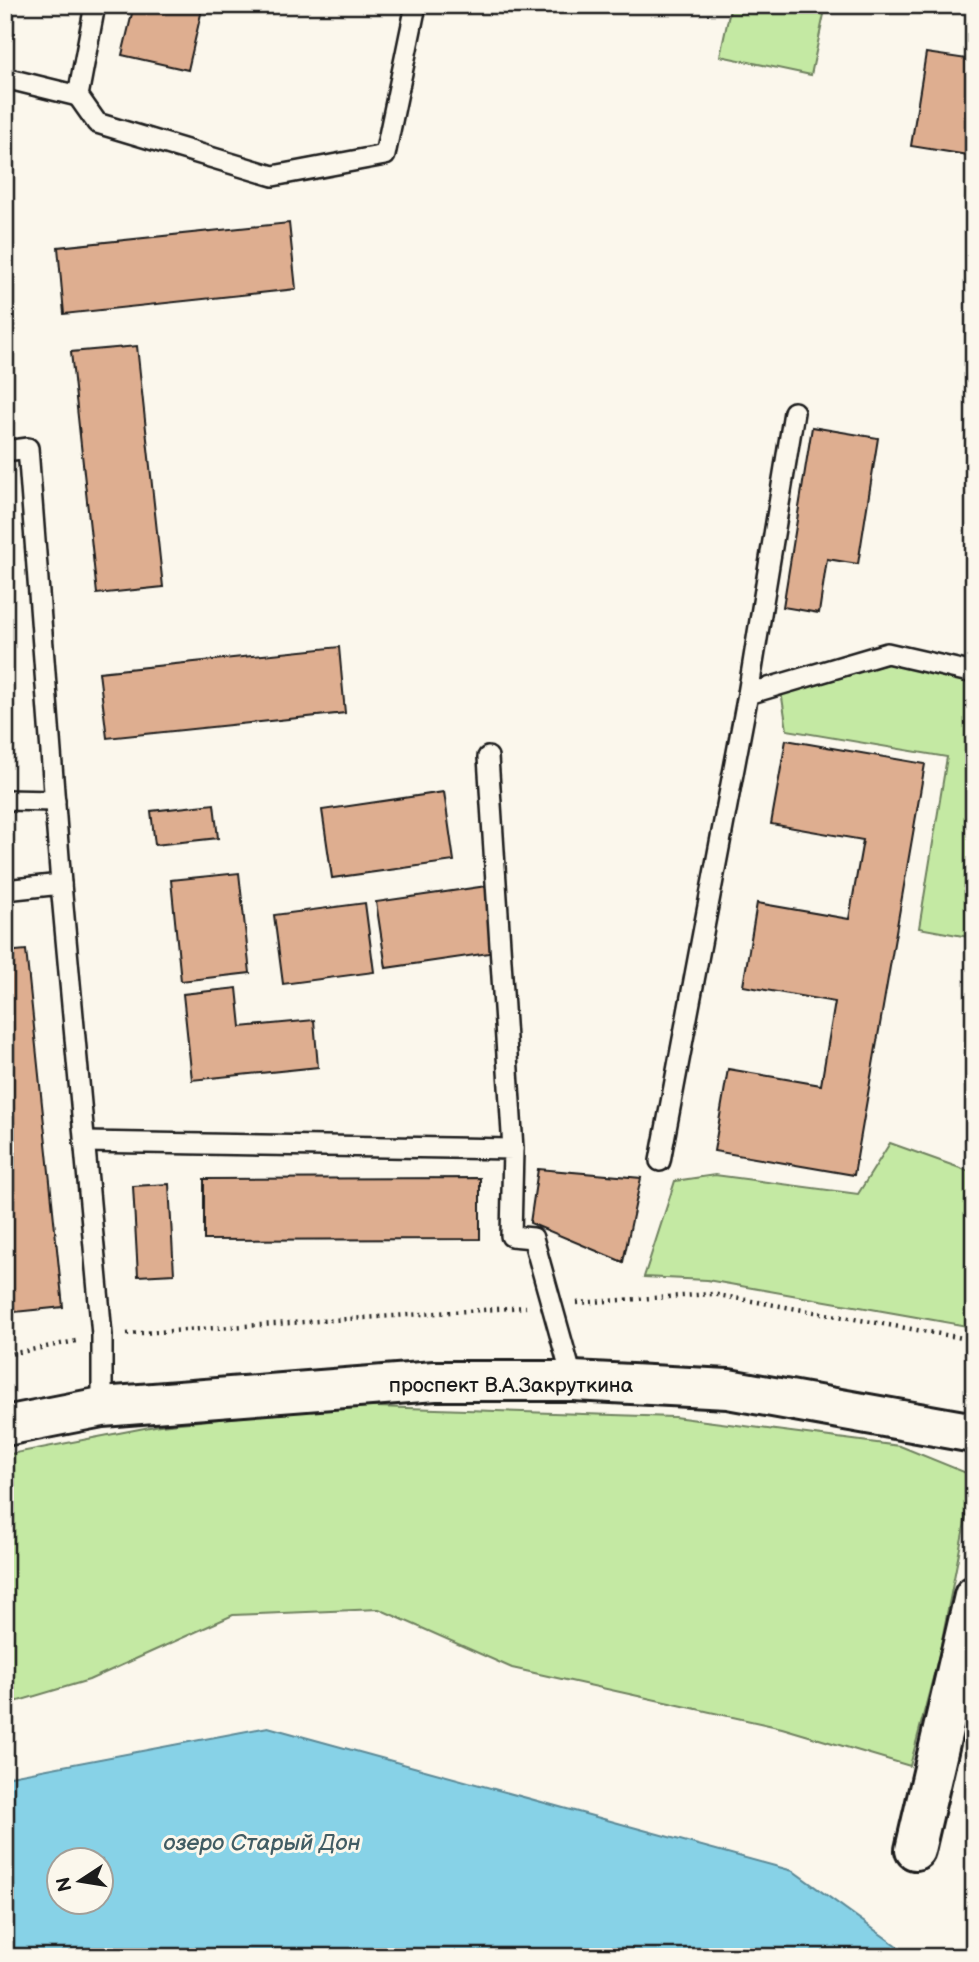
<svg xmlns="http://www.w3.org/2000/svg" width="979" height="1962" font-family="'Balsamiq Sans',sans-serif">
	<rect width="100%" height="100%" fill="#fbf7ec"/>
	<filter id="ink" filterUnits="userSpaceOnUse"><feTurbulence type="fractalNoise" baseFrequency=".0143" numOctaves="2"/><feDisplacementMap in="SourceGraphic" scale="14" xChannelSelector="R" yChannelSelector="G"/><feConvolveMatrix kernelMatrix="1 2 1 2 8 2 1 2 1" color-interpolation-filters="sRGB"/></filter>
	<g filter="url(#ink)">
		<g fill="#c4e9a3" stroke="#708260" stroke-width="2">
			<polygon points="731,5 826,5 811,75 720,56"/>
			<polygon points="888,664 974,682 974,938 919,928 947,757 787,730 781,691"/>
			<polygon points="890,1143 974,1173 973,1327 707,1280 644,1277 675,1181 715,1175 858,1194"/>
			<polygon points="346,1406 674,1417 900,1446 974,1476 939,1655 910,1766 782,1728 512,1668 379,1609 233,1615 89,1680 5,1705 5,1455 160,1425"/>
		</g>
		<path fill="#87d2e7" stroke="#5c8996" stroke-width="2" fill-rule="evenodd" d="M 268,1727 L 793,1871 L 912,1957 L 5,1957 L 5,1777 ZM 60,1860 L 102,1860 L 102,1902 L 60,1902 Z"/>
		<g fill="#deae90" stroke="#1c1c1c" stroke-width="2">
			<polygon points="134,5 203,5 188,70 122,55"/>
			<polygon points="926,53 974,60 974,156 911,146"/>
			<polygon points="289,223 296,289 64,314 58,247"/>
			<polygon points="137,346 163,587 97,594 71,352"/>
			<polygon points="812,427 878,438 858,564 827,559 819,613 783,607"/>
			<polygon points="339,647 345,713 107,738 99,672"/>
			<polygon points="786,740 925,764 854,1175 714,1151 728,1069 821,1085 835,1002 743,986 757,903 849,919 863,840 771,824"/>
			<polygon points="444,792 454,861 332,878 322,810"/>
			<polygon points="214,804 218,838 155,845 151,811"/>
			<polygon points="239,873 250,973 181,981 171,880"/>
			<polygon points="487,886 496,952 386,968 376,902"/>
			<polygon points="365,903 374,972 283,984 274,915"/>
			<polygon points="26,950 63,1307 5,1313 5,952"/>
			<polygon points="237,988 241,1027 314,1020 318,1067 192,1080 183,994"/>
			<polygon points="538,1169 641,1178 623,1262 530,1223"/>
			<polygon points="480,1178 480,1239 204,1240 204,1179"/>
			<polygon points="169,1184 174,1274 138,1276 133,1186"/>
		</g>
		<g fill="none" stroke-linecap="round" stroke-linejoin="round">
			<g stroke="#1c1c1c" stroke-width="24">
				<g id="service">
					<polyline points="95,5 78,96 97,123 273,176 385,155 416,5"/>
					<polyline points="5,78 78,96"/>
					<polyline points="5,451 28,448 61,884"/>
					<polyline points="748,694 794,412"/>
					<polyline points="488,757 513,1149"/>
					<polyline points="5,800 55,801"/>
					<polyline points="5,890 61,884 102,1335 102,1407"/>
					<polyline points="84,1142 513,1149 511,1236 533,1238 573,1381"/>
					<polyline points="660,1161 748,694 887,653 974,673"/>
				</g>
			</g>
			<g stroke="#1c1c1c" stroke-width="44">
				<g id="minor">
					<polyline points="5,1426 102,1407 435,1381 573,1381 728,1389 974,1433"/>
					<polyline points="915,1850 974,1596"/>
				</g>
			</g>
			<g stroke="#1c1c1c" stroke-width="4.5" stroke-dasharray="2 5" stroke-linecap="butt">
				<polyline points="577,1303 712,1294 974,1340"/>
				<polyline points="127,1334 526,1307"/>
				<polyline points="5,1355 76,1341"/>
			</g>
			<use href="#service" stroke="#fbf7ec" stroke-width="19"/>
			<use href="#minor" stroke="#fbf7ec" stroke-width="38"/>
		</g>
	</g>
	<g text-anchor="middle" dominant-baseline="central" stroke-width="6" stroke-linejoin="round" paint-order="stroke">
		<g font-size="21" fill="#1c1c1c" stroke="#fbf7ec">
			<text x="511" y="1385">проспект В.А.Закруткина</text>
		</g>
		<g font-size="23" font-style="italic" fill="#415c63" stroke="#fbf7ec">
			<text x="262" y="1843">озеро Старый Дон</text>
		</g>
	</g>
	<rect width="979" height="1962" fill="none" stroke="#fbf7ec" stroke-width="28"/>
	<rect x="14" y="14" width="951" height="1934" fill="none" stroke="#1c1c1c" stroke-width="2.5" filter="url(#ink)"/>
	<g transform="translate(80 1881) rotate(258)"><circle r="33" fill="#fbf7ec" stroke="#a29f99" stroke-width="2"/>
	<path d="M0-5L12 26L0 18L-12 26Z" fill="#1c1c1c"/>
	<text y="-10" font-size="19" font-weight="bold" text-anchor="middle" fill="#1c1c1c">N</text>
	</g>
</svg>
